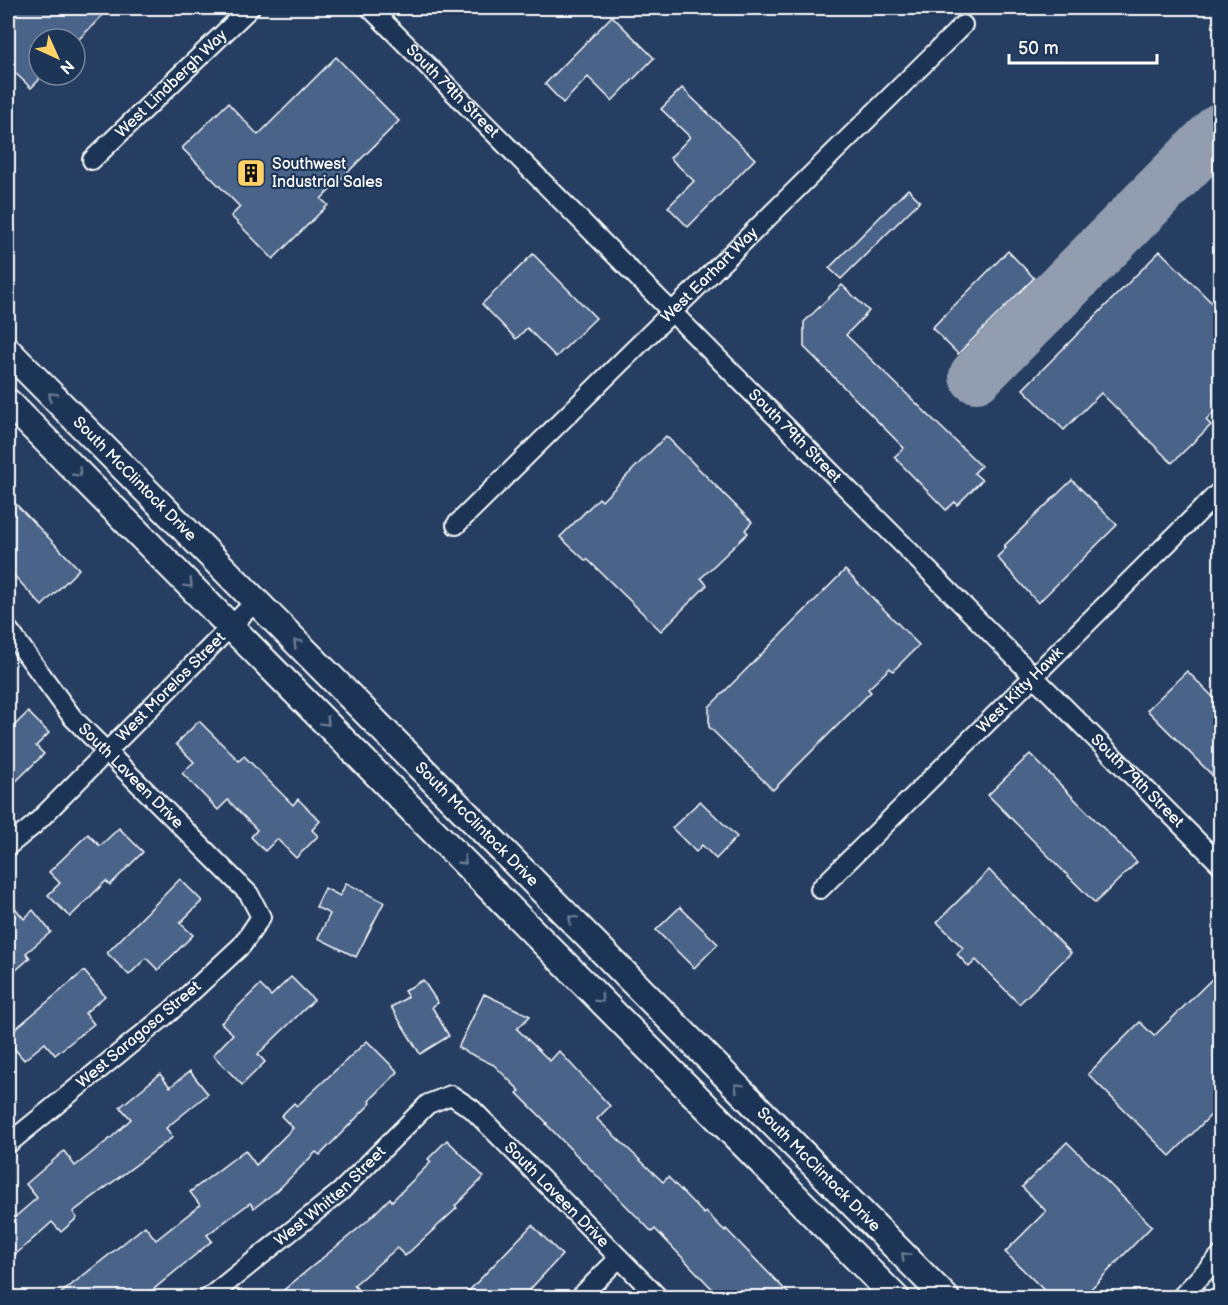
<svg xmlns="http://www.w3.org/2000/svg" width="1228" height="1305" font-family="'Balsamiq Sans',sans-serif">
	<rect width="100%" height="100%" fill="#263e61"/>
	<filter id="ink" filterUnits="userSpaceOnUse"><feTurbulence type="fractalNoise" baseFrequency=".0167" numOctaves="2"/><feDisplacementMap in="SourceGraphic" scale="12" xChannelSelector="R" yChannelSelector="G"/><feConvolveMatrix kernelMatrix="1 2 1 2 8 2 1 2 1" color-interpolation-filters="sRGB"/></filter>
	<g filter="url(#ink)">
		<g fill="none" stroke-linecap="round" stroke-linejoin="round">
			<polyline stroke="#929eb0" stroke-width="54" points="976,376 1220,130"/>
		</g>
		<g fill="#4a6389" stroke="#fff" stroke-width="1.5">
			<polygon points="8,8 110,8 75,43 75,39 39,39 39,80 31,88 8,66"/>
			<polygon points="612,16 654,58 612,101 588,77 563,103 545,84"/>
			<polygon points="336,57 399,121 321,199 328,205 273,259 231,216 240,207 182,148 228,103 258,135"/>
			<polygon points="682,88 755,159 688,227 668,207 694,181 670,158 690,137 661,109"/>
			<polygon points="908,189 920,201 841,279 829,268"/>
			<polygon points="1008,251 1034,278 958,354 932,328"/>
			<polygon points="1160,251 1221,312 1221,406 1206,420 1211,425 1172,463 1101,393 1064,430 1023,389"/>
			<polygon points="533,254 596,318 556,357 527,328 516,339 482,304"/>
			<polygon points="842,285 869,311 846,335 981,466 974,473 982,480 957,505 955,502 946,510 894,457 904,448 804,347 804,322"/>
			<polygon points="666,436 752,522 745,530 748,533 701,578 707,585 661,631 587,559 586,561 560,537 599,498 602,501"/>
			<polygon points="1072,480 1117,525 1038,603 997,557 1006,548 1004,546"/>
			<polygon points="8,496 79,569 42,606 8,569"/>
			<polygon points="845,570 919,645 893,671 890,668 868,689 871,692 773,790 709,727 709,707"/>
			<polygon points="1187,671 1221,705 1221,784 1147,710"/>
			<polygon points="28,712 49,733 36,746 44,754 8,789 8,732"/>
			<polygon points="199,721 239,761 244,756 293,805 298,799 320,821 312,830 318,836 296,858 277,839 265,851 251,837 257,830 228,800 218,810 182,773 194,762 176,744"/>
			<polygon points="1030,754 1137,862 1095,903 988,795"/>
			<polygon points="700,801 737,837 716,859 702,845 696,852 672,828"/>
			<polygon points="119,828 143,852 110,885 106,881 70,917 48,895 60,883 49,872 88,834 100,846"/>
			<polygon points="989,870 1071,953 1019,1004 976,960 969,967 957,954 963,948 937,922"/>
			<polygon points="180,879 202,901 180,923 193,935 158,970 146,958 129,975 107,953"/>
			<polygon points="346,883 384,902 356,957 318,938 330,914 316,907 325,888 340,896"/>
			<polygon points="8,899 24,919 33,910 51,932 26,953 30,958 8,977"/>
			<polygon points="680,907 718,944 694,968 656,930"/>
			<polygon points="1221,970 1221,1084 1211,1094 1221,1105 1170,1156 1088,1074 1140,1022 1154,1036"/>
			<polygon points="84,971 105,996 85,1013 94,1024 55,1055 45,1043 24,1060 8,1041 8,1035"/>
			<polygon points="291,977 314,1000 258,1054 265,1062 242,1085 213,1055 233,1034 221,1023 260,985 271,996"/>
			<polygon points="423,980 438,1003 432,1007 449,1036 420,1054 391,1007 408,997 404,991"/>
			<polygon points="484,994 530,1016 517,1029 550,1061 559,1051 610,1106 597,1119 663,1182 668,1177 704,1214 706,1212 725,1231 726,1229 793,1298 721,1298 655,1229 652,1232 546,1124 547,1123 517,1093 520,1091 494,1065 458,1048"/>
			<polygon points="367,1041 398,1072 369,1101 371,1103 320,1155 316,1152 278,1190 254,1208 250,1203 207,1235 212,1241 143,1298 55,1298 145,1226 156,1240 200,1205 190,1192 245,1150 256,1165 293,1128 281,1116 294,1103 297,1106"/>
			<polygon points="190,1071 208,1094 166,1128 173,1137 73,1212 77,1218 61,1232 52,1222 8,1261 8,1223 37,1198 26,1184 64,1151 75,1166 112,1137 131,1119 120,1107 160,1074 170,1087"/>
			<polygon points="447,1140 484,1177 455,1206 457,1208 405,1256 397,1248 354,1285 365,1298 274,1298 366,1222 390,1198 392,1201 431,1162 428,1159"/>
			<polygon points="1067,1142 1152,1226 1082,1298 1052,1298 1005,1252 1046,1211 1022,1187"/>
			<polygon points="532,1225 562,1255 534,1285 522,1298 462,1298"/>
		</g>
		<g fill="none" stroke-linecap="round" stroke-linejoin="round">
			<g stroke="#fff" stroke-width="22">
				<g id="minor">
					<path id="s1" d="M 370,8 L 1220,864"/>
					<path id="s2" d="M 92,160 L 250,8"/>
					<path id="s3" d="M 456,525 L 963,25"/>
					<path id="s4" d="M 8,629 L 73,718 L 249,894 L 261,917 L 242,945 L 171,1011 L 8,1144"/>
					<path id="s5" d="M 8,846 L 34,825 L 256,601"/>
					<path id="s6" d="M 820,889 L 1220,491"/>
					<path id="s7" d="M 208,1298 L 340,1192 L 428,1104 L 451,1095 L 472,1109 L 659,1298"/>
					<polyline points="579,1298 619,1258"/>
					<polyline points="1180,1298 1220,1256"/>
				</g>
			</g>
			<g stroke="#fff" stroke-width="30">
				<g id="secondary">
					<path id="s8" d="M 8,351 L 946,1298"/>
					<polyline points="8,402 896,1298"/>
				</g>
			</g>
			<use href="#minor" stroke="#1d3557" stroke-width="18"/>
			<use href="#secondary" stroke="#1d3557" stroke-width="26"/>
		</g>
		<defs><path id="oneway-chevron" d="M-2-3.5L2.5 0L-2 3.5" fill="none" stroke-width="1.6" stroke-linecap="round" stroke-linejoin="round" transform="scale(1.5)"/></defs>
		<g stroke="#6c7c92">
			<use href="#oneway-chevron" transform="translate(52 396) rotate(-135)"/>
			<use href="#oneway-chevron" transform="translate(78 473) rotate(45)"/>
			<use href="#oneway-chevron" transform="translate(189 584) rotate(45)"/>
			<use href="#oneway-chevron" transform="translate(297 643) rotate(-135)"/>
			<use href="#oneway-chevron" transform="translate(326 722) rotate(45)"/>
			<use href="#oneway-chevron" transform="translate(463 861) rotate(45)"/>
			<use href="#oneway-chevron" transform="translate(572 919) rotate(-135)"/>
			<use href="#oneway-chevron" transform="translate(600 999) rotate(45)"/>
			<use href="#oneway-chevron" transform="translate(738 1087) rotate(-135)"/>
			<use href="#oneway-chevron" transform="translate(905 1256) rotate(-135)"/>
		</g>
	</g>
	<defs>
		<g id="building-square" transform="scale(1.5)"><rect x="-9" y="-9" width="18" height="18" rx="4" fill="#ffd166" stroke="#1d3557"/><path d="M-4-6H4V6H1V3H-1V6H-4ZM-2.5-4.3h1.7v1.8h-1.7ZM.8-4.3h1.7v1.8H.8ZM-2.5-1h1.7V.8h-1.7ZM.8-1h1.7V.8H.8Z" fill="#111"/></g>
	</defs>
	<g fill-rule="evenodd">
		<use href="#building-square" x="251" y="173"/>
	</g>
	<g text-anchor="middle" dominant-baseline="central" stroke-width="4.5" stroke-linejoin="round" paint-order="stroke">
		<g font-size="16" fill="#fff" stroke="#1d3557">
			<text stroke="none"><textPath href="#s2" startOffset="110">West Lindbergh Way</textPath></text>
			<text stroke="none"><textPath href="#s1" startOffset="117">South 79th Street</textPath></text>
			<text stroke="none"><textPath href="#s3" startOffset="356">West Earhart Way</textPath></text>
			<text stroke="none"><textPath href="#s1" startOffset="603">South 79th Street</textPath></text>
			<text stroke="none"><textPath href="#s8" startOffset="180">South McClintock Drive</textPath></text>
			<text stroke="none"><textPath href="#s5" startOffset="228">West Morelos Street</textPath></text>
			<text stroke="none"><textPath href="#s6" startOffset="282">West Kitty Hawk</textPath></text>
			<text stroke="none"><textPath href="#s4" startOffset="192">South Laveen Drive</textPath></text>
			<text stroke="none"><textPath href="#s1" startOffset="1089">South 79th Street</textPath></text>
			<text stroke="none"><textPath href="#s8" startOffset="666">South McClintock Drive</textPath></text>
			<text transform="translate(139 1035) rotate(-40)">West Saragosa Street</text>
			<text stroke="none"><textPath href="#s8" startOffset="1152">South McClintock Drive</textPath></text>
			<text stroke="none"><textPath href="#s7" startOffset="464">South Laveen Drive</textPath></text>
			<text stroke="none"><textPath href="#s7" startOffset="159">West Whitten Street</textPath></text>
		</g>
		<g font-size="16" fill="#fff" stroke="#1d3557" text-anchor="start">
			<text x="272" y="164">Southwest<tspan x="272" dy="18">Industrial Sales</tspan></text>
		</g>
	</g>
	<rect width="1228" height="1305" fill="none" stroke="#1d3557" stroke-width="30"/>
	<rect x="15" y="15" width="1198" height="1275" fill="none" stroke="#fff" stroke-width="2" filter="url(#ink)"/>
	<g transform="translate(57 57) rotate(135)"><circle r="28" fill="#1d3557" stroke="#77869a" stroke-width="1.5"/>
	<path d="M0-4.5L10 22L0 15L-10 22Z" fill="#ffd166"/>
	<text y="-9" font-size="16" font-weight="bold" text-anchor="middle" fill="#ffffff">N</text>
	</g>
	<path d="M1009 54v9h148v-9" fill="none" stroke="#ffffff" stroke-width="3"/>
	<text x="1018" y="54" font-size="18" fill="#ffffff" stroke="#1d3557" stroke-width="4.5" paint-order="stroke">50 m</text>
</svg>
